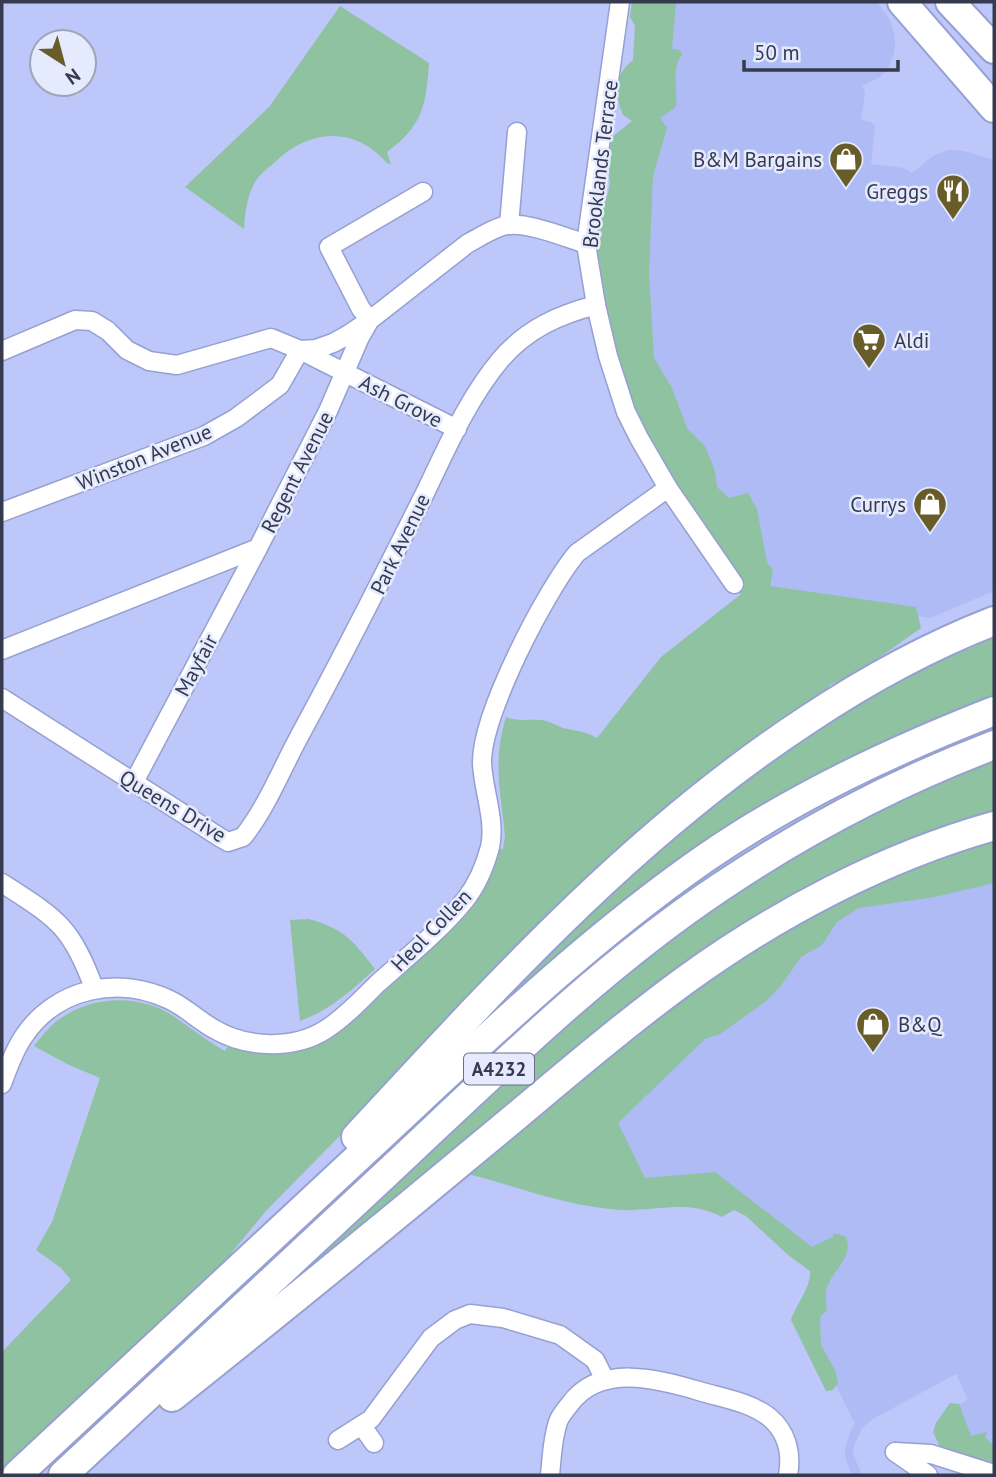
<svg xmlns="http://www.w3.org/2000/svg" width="996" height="1477" font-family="'PT Sans',sans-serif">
	<rect width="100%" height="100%" fill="#bdc7fa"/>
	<g fill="#afbbf4">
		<polygon points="657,2 877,2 890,20 894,33 895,45 893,57 887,70 880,77 862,86 865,93 861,120 871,122 875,126 871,164 904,168 912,173 933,156 948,150 964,151 994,160 994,591 930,618 771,594 645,357"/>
		<polygon points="994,852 994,1459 944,1412 968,1400 956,1374 873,1419 863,1427 854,1445 853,1454 862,1475 852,1475 845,1457 845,1448 851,1430 855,1424 802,1316 821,1269 719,1193 652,1191 598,1097 869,896"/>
	</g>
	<g fill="#8ec2a0">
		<path d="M 632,2 L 676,2 L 672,49 L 680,50 L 682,55 C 671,67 678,91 676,107 L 660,118 L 667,128 L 653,176 L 649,272 L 654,358 L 672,388 L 687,428 L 705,446 L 715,471 L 717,487 L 729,498 L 748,493 L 757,509 L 767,562 L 773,570 L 770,586 L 916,607 L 921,628 L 856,674 L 831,684 L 818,700 L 422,1052 L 265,1212 L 228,1257 L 192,1295 L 11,1475 L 2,1475 L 2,1352 L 71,1280 L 61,1268 L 36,1250 L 52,1222 L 100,1078 L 67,1064 L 34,1046 C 42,1036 50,1025 61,1018 C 92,996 138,994 170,1014 C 189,1026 205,1040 225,1051 L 228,1046 C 251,1053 272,1053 295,1050 L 469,908 L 486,886 L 499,849 L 503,849 L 505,837 C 501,790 492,765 506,717 C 519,722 528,719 541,720 C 549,721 556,725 563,728 C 575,731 586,731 597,738 L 661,657 L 741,594 L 729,586 L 686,499 L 610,380 L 599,259 L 593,236 L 593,218 L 607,196 L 610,184 L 608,160 L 612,137 L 632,121 L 623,115 C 614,93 614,75 633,60 L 635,26 L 630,17 Z"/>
		<path d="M 340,6 L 429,63 C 426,106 423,125 387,152 L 391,164 L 387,163 C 354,125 308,129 274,163 C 268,168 259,175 255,182 C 247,196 245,213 244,229 L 185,187 L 269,107 Z"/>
		<polygon points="994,638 994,705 870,755 423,1081 541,954 737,777 894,681"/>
		<polygon points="994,757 994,817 853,871 305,1276 303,1274 303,1268 522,1065 662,944 774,866 878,808"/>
		<path d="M 994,837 L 994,883 L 935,897 L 859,908 L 837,922 L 822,945 L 801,957 L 780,987 L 765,1002 L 720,1034 L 705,1039 L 618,1123 L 645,1178 L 715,1172 L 812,1247 L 834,1236 L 833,1233 L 845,1236 C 856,1255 833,1270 827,1287 C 825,1294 826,1303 827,1310 L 820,1317 L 821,1345 L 835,1370 L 838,1383 L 833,1390 L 826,1391 L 791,1320 C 796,1304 811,1288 810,1271 L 788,1255 L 746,1216 L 734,1210 L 722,1217 C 691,1201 666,1209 632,1210 C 619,1211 603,1208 589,1206 C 546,1199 506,1183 464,1173 L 570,1084 L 746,951 L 856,891 Z"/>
		<path d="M 309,919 C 346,930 352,940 375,969 C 352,990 330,1010 300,1021 L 290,920 Z"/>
		<polygon points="950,1403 959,1404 971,1436 987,1432 985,1437 994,1446 994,1465 983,1465 941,1449 933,1432 936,1423"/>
	</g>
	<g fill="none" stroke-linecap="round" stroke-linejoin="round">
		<g stroke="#96a0d1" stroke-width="21">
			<g id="minor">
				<polyline points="620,2 586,244 596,305 608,356 626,412 639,438 668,488 734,584"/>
				<polyline points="509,225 517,132"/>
				<polyline points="370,320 361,309 329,247 423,192"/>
				<polyline points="2,351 75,320 92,321 108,331 127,350 149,361 177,365 271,338 300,350 457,429"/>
				<path d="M 2,512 L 204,436 L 236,418 L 280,385 L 300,350 L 316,349 L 333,343 L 346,336 L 370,320 L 467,244 C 478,238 490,230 503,226 C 524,220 564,237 586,244"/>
				<polyline points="2,650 258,548 328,411 360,337 368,323"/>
				<path d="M 2,698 L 221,838 L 228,842 L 243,837 C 267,807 282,768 300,735 C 344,654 386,571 427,489 C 448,445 469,397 501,359 C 527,329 558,315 596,305"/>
				<polyline points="134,782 258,548"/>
				<path d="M 2,883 C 56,918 71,925 94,988"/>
				<path d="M 2,1084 C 8,1068 14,1050 24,1036 C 56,988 119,975 170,1000 C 185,1007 198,1020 214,1029 C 246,1048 293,1050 325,1030 C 344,1018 361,1000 377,984 C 406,958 440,931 465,900 C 477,885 485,866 490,847 C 496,820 483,790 482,763 C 481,715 546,590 577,553 L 668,488"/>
				<polyline points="362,1426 374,1443"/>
				<polyline points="338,1440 371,1419 431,1338 455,1320 470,1314 503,1318 560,1335 595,1360 605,1380"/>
				<polyline points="895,1452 931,1454 994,1474"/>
				<polyline points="895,1452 928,1475"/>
				<path d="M 550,1475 C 552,1457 552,1440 558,1422 C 560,1416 565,1410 570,1404 C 600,1363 658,1379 699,1391 C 722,1398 750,1402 769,1417 C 787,1432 792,1453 788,1475"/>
			</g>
		</g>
		<g stroke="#96a0d1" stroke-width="32">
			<g id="primary">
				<polyline points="902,2 994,108"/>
				<polyline points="950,2 994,49"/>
				<path d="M 356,1137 C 497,985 632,835 807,720 C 867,680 927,647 994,621"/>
				<path d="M 172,1397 C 275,1315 377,1232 479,1147 C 547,1091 613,1033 684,981 C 776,914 884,857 994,826"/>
				<path d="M 17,1475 C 134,1367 250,1258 366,1150 C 475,1049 582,944 704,859 C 794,797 892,751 994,711"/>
				<path d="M 63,1475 C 171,1374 279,1274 387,1173 C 493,1074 598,969 719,888 C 805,830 897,782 994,745"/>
			</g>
		</g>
		<use href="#minor" stroke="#fff" stroke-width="18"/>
		<use href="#primary" stroke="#fff" stroke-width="28"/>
	</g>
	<defs>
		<g id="shop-pin" transform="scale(1.75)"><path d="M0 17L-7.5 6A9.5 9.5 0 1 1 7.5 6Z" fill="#685c29" stroke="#e5eaff"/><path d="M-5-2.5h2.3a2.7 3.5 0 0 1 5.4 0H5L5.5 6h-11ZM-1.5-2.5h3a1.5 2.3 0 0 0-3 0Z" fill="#fff"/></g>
		<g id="restaurant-pin" transform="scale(1.75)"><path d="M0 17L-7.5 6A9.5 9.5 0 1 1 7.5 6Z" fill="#685c29" stroke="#e5eaff"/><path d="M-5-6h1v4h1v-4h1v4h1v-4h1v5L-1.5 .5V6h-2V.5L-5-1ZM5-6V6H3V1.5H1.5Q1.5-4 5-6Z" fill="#fff"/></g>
		<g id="supermarket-pin" transform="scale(1.75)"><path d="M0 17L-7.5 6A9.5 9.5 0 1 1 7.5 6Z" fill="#685c29" stroke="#e5eaff"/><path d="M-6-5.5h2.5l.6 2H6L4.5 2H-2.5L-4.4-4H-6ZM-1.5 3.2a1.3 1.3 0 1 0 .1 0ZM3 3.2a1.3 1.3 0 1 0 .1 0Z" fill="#fff"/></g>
	</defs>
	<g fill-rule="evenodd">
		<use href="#shop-pin" x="846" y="159"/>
		<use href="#restaurant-pin" x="953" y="191"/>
		<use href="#supermarket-pin" x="869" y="340"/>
		<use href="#shop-pin" x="930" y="504"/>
		<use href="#shop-pin" x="873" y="1024"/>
	</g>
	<g text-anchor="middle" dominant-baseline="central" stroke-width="5" stroke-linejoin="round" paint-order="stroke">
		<rect fill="#e5eaff" stroke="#6a6f84" stroke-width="2" x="464" y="1053.5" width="70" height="31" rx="5"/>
		<g font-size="19" font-weight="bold" fill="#363a4f">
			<text x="499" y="1069">A4232</text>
		</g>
		<g font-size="21" fill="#363a4f" stroke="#e5eaff" text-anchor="end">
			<text x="822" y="159">B&amp;M Bargains</text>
			<text x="928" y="191">Greggs</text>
			<text x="894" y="340" text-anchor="start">Aldi</text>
			<text x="906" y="504">Currys</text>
			<text x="898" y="1024" text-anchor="start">B&amp;Q</text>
		</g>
		<g font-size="21" fill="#363a4f" stroke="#e5eaff">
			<text transform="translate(600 164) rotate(-83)">Brooklands Terrace</text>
			<text transform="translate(401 401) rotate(27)">Ash Grove</text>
			<text transform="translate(144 457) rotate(-22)">Winston Avenue</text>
			<text transform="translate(297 472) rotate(-63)">Regent Avenue</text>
			<text transform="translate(400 544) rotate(-64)">Park Avenue</text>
			<text transform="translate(196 665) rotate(-62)">Mayfair</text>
			<text transform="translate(173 806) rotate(31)">Queens Drive</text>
			<text transform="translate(431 930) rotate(-46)">Heol Collen</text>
		</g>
	</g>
	<rect width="996" height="1477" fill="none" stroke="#363a4f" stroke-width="7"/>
	<g transform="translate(63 63) rotate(144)"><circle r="33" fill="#e5eaff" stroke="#9fa4b9" stroke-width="2"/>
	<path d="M0-5L12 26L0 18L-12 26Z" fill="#685c29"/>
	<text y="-10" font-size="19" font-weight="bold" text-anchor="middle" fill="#363a4f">N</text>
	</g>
	<path d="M744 60v10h154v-10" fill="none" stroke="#363a4f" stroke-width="3.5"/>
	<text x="754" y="60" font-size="21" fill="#363a4f" stroke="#e5eaff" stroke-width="5" paint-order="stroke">50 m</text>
</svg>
